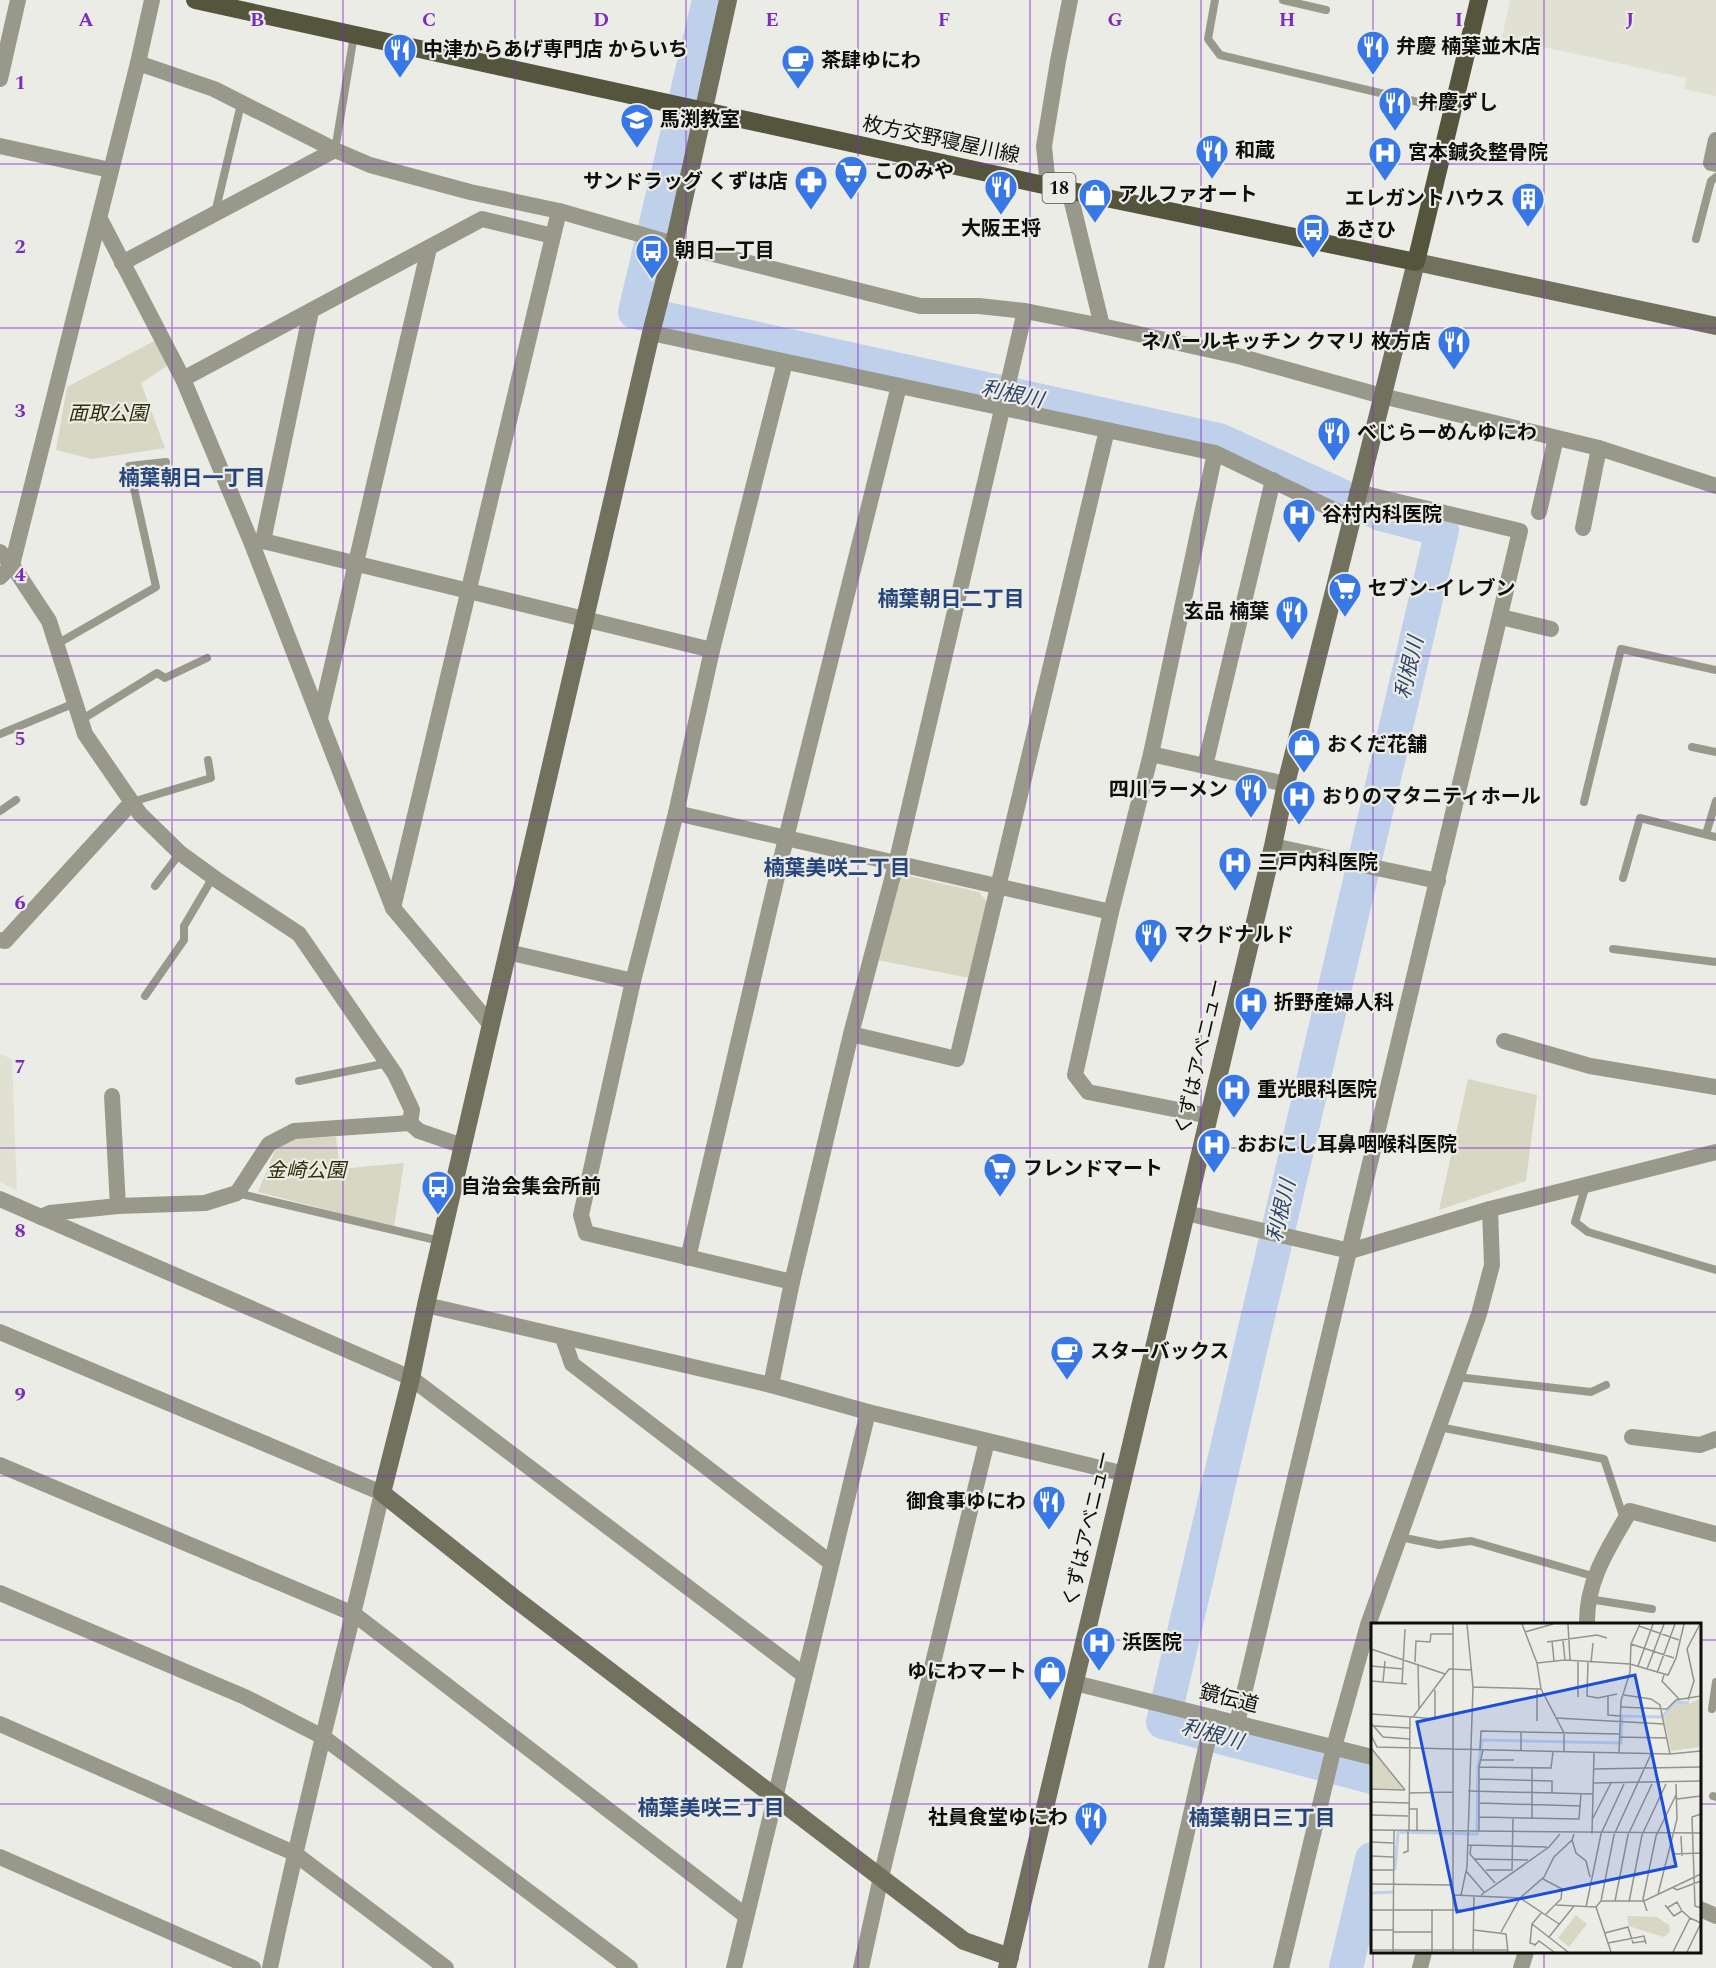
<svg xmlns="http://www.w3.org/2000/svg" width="1716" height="1968" font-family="Spectral,'Noto Sans JP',serif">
	<rect width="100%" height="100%" fill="#ecece7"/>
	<g fill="#e0e0d3">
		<polygon points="1510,0 1716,0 1716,96 1684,89 1686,78 1502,38"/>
		<polygon points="0,1054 12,1059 17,1191 0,1182"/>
	</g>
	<g fill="#d7d7c3">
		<polygon points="156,340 169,365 141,383 165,448 92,459 56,450 67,387"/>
		<polygon points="904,875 979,892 988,903 970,978 877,960 894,880"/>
		<polygon points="1468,1079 1537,1095 1526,1181 1439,1210"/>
		<polygon points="336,1137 340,1169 404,1163 394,1227 258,1192 275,1150 297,1138"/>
	</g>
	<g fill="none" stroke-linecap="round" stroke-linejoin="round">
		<g stroke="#bfd0eb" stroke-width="34">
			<polyline points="709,0 635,312 1219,440 1381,514 1442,530 1163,1722 1372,1777"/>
			<polyline points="1346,1968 1372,1859"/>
		</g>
		<g stroke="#99998b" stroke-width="8">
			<polyline points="1215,0 1208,39 1220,55 1452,110"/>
			<polyline points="1283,0 1326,10"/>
			<polyline points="335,150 354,35"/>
			<polyline points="215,213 241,104"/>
			<polyline points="1696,239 1711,181 1716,177"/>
			<polyline points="57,644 156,587 129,466 166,462"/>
			<polyline points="81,720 157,673 165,678 207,658"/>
			<polyline points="0,734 75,703"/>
			<polyline points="1692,747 1716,752"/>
			<polyline points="132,802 211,778 208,760"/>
			<polyline points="1584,802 1621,649 1716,670"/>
			<polyline points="0,811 16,800"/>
			<polyline points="1706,834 1716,801"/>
			<polyline points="1623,878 1640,818 1716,837"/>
			<polyline points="155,886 180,853"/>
			<polyline points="1613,949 1716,962"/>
			<polyline points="145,996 184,940 184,926 213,877"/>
			<polyline points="299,1081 388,1063"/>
			<polyline points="1586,1185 1575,1222 1588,1232 1716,1270"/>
			<polyline points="237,1193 440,1241"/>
			<polyline points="1457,1377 1591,1392 1606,1385"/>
			<polyline points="1439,1427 1604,1459 1624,1519"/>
			<polyline points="1400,1537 1439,1545 1471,1541 1596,1577"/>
			<polyline points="1589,1599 1652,1609"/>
			<polyline points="1712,1709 1716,1682"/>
			<polyline points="1713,1796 1716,1797"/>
		</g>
		<g stroke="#99998b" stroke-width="16">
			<polyline points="138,63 214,89 335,150 370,165 470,192 559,211 674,244 920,306 979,306 1025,311 1102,326 1242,357 1382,396 1599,448 1716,486"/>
			<polyline points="0,79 18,0"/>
			<polyline points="1716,140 1711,163 1716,164"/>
			<polyline points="0,146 110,170"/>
			<polyline points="1048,186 1044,146 1058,61 1070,0"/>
			<polyline points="1069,190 1102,326"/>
			<polyline points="100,219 183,379 252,544 393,908 491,1025"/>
			<polyline points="122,263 335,150"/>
			<polyline points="651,333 1215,453 1351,518"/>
			<polyline points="785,362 712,650 676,813 633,981 581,1215 586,1233 792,1282"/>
			<polyline points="183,379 482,219 553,236"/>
			<polyline points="1539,512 1556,438"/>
			<polyline points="1583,528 1599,448"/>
			<polyline points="263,541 311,311"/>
			<polyline points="252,544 263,541 712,650"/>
			<polyline points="0,552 12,565 49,621 85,734 140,814 180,853 220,882 299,934 395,1074 412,1110 410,1123 419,1131 463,1146"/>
			<polyline points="0,577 12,565 138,63 152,0"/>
			<polyline points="1501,617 1551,629"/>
			<polyline points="320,718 429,248"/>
			<polyline points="1151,754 1286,784"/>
			<polyline points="1205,766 1273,480"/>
			<polyline points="676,813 1111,912"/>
			<polyline points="1273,846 1438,881"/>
			<polyline points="393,908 559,211"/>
			<polyline points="0,940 5,941 132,802"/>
			<polyline points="508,952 633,981"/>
			<polyline points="851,1034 957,1059 1107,430"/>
			<polyline points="1504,1041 1590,1066 1716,1087"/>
			<polyline points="112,1096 118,1206"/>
			<polyline points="1209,1116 1088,1092 1075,1075 1111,912 1151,754 1215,453"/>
			<polyline points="0,1199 411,1378 804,1675"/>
			<polyline points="1186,1213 1350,1251 1490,1209 1716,1152"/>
			<polyline points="41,1217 50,1213 118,1206 205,1203 237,1193 269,1144 294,1131 410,1123"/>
			<polyline points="688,1258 786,838 899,386"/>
			<polyline points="426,1305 771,1385 868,1412 1125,1474"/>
			<path d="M 0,1332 L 382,1493 C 345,1652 303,1809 270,1968"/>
			<polyline points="563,1338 572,1364 831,1563"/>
			<polyline points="771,1385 792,1282 851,1034 896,864 1025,311"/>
			<polyline points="1632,1437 1700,1445 1716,1439"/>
			<polyline points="0,1465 354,1614 746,1916"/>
			<polyline points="0,1593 245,1697 323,1737 630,1968"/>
			<path d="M 1587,1624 C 1586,1581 1609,1547 1630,1511 L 1716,1534"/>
			<polyline points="1075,1683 1372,1757"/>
			<polyline points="1237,1723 1520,531 1357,492"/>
			<polyline points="0,1724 294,1853 446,1968"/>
			<polyline points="0,1857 253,1968"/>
			<polyline points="1700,1909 1716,1916"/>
			<polyline points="734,1968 868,1412"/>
			<polyline points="861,1968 881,1877 987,1441"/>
			<polyline points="1156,1968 1213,1717"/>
			<polyline points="1281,1968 1334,1747 1368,1625 1479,1314 1492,1265 1490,1209"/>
			<polyline points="1420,1968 1424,1952"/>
			<polyline points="1521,1968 1526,1952"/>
		</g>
		<g stroke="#71715e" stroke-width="18">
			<polyline points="728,0 674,244 651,333 426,1305 411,1378 382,1493 514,1598 964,1941 1010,1957"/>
			<polyline points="1007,1968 1273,846 1286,784 1416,262 1716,326"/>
		</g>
		<polyline stroke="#55553e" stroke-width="18" points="195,0 1048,186 1416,262 1479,0"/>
	</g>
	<path fill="none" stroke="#7b2cbf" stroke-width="1.5" stroke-opacity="0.55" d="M 172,0 L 172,1968M 343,0 L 343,1968M 515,0 L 515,1968M 686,0 L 686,1968M 858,0 L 858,1968M 1030,0 L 1030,1968M 1201,0 L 1201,1968M 1373,0 L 1373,1624M 1544,0 L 1544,1624M 0,164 L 1716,164M 0,328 L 1716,328M 0,492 L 1716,492M 0,656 L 1716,656M 0,820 L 1716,820M 0,984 L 1716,984M 0,1148 L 1716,1148M 0,1312 L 1716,1312M 0,1476 L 1716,1476M 0,1640 L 1372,1640M 1700,1640 L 1716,1640M 0,1804 L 1372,1804M 1700,1804 L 1716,1804M 1373,1952 L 1373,1968M 1544,1952 L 1544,1968"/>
	<defs>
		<g id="restaurant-pin" transform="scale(1.725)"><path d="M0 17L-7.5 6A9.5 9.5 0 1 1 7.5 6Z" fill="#3778e6" stroke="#ecece7"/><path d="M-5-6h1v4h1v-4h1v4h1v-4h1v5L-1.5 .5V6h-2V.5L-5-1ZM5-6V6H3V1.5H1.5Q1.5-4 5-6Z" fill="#fff"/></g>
		<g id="cafe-pin" transform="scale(1.725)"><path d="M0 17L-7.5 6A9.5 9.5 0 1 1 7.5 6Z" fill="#3778e6" stroke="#ecece7"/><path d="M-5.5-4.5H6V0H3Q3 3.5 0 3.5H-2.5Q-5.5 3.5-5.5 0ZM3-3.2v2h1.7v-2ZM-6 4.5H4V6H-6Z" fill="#fff"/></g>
		<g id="school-pin" transform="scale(1.725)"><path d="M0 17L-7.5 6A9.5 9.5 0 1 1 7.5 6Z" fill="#3778e6" stroke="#ecece7"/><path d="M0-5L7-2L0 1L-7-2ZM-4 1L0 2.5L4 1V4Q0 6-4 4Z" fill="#fff"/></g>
		<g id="hospital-pin" transform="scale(1.725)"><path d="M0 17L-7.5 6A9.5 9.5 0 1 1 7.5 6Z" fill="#3778e6" stroke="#ecece7"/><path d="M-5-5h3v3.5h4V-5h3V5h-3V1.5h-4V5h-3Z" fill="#fff"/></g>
		<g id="supermarket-pin" transform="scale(1.725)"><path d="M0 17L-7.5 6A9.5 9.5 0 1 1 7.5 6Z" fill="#3778e6" stroke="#ecece7"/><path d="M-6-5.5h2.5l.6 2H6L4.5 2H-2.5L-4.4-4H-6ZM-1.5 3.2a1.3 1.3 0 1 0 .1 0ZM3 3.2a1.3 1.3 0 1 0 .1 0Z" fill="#fff"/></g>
		<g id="pharmacy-pin" transform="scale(1.725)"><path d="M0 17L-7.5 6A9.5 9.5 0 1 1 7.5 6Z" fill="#3778e6" stroke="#ecece7"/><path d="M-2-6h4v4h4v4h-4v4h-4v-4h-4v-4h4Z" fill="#fff"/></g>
		<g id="shop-pin" transform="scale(1.725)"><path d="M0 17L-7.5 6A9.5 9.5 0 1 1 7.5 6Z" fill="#3778e6" stroke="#ecece7"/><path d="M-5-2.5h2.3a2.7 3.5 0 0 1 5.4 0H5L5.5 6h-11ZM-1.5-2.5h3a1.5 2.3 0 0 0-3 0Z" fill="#fff"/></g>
		<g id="building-pin" transform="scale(1.725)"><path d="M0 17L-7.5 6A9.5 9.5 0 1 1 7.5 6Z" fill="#3778e6" stroke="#ecece7"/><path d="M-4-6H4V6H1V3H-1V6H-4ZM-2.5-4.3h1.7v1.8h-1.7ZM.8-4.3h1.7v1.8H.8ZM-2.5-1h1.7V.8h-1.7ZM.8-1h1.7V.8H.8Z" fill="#fff"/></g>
		<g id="bus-pin" transform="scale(1.725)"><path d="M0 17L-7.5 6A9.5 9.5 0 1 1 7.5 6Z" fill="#3778e6" stroke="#ecece7"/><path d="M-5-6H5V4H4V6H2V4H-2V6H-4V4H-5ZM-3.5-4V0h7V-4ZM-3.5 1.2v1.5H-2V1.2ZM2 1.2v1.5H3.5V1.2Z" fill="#fff"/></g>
	</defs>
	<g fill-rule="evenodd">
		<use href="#restaurant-pin" x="1373" y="47"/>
		<use href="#restaurant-pin" x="400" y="50"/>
		<use href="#cafe-pin" x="798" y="61"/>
		<use href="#restaurant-pin" x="1395" y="103"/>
		<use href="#school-pin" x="637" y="120"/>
		<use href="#restaurant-pin" x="1212" y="151"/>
		<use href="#hospital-pin" x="1385" y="153"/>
		<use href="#supermarket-pin" x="851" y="172"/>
		<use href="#pharmacy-pin" x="811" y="182"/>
		<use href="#restaurant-pin" x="1001" y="187"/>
		<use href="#shop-pin" x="1095" y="195"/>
		<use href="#building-pin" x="1528" y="199"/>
		<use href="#bus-pin" x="1313" y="230"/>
		<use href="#bus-pin" x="652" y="251"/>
		<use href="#restaurant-pin" x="1454" y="342"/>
		<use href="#restaurant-pin" x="1334" y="433"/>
		<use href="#hospital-pin" x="1299" y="515"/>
		<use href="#supermarket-pin" x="1345" y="589"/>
		<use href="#restaurant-pin" x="1292" y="612"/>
		<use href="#shop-pin" x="1304" y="745"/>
		<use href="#restaurant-pin" x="1251" y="790"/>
		<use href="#hospital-pin" x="1299" y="797"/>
		<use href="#hospital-pin" x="1235" y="863"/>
		<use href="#restaurant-pin" x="1151" y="935"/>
		<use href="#hospital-pin" x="1251" y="1003"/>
		<use href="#hospital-pin" x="1234" y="1090"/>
		<use href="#hospital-pin" x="1214" y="1145"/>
		<use href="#supermarket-pin" x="1000" y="1169"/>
		<use href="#bus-pin" x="438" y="1187"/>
		<use href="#cafe-pin" x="1067" y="1352"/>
		<use href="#restaurant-pin" x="1049" y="1502"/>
		<use href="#hospital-pin" x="1099" y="1643"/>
		<use href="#shop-pin" x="1050" y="1672"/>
		<use href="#restaurant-pin" x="1091" y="1818"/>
	</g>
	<g text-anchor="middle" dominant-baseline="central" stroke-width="4.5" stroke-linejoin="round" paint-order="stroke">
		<rect fill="#ecece7" stroke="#51514e" stroke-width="1.5" x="1042.5" y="173" width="33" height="30" rx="4.5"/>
		<g font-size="18" font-weight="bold" fill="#0e0e0c">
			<text x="1059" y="188">18</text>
		</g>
		<g font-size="20" font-weight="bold" fill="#0e0e0c" stroke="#ecece7" text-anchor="start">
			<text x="1396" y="47">弁慶 楠葉並木店</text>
			<text x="423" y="50">中津からあげ専門店 からいち</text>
			<text x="821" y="61">茶肆ゆにわ</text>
			<text x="1418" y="103">弁慶ずし</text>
			<text x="660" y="120">馬渕教室</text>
			<text x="1235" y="151">和蔵</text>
			<text x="1408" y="153">宮本鍼灸整骨院</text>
			<text x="874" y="172">このみや</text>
			<text x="788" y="182" text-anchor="end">サンドラッグ くずは店</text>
			<text x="1118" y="195">アルファオート</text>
			<text x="1505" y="199" text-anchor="end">エレガントハウス</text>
			<text x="1001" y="229" text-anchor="middle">大阪王将</text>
			<text x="1336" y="230">あさひ</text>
			<text x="675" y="251">朝日一丁目</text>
			<text x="1431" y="342" text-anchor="end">ネパールキッチン クマリ 枚方店</text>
			<text x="1357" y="433">べじらーめんゆにわ</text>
			<text x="1322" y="515">谷村内科医院</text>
			<text x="1368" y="589">セブン-イレブン</text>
			<text x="1269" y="612" text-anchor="end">玄品 楠葉</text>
			<text x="1327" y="745">おくだ花舗</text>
			<text x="1228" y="790" text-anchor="end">四川ラーメン</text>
			<text x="1322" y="797">おりのマタニティホール</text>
			<text x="1258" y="863">三戸内科医院</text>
			<text x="1174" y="935">マクドナルド</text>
			<text x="1274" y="1003">折野産婦人科</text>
			<text x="1257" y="1090">重光眼科医院</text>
			<text x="1237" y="1145">おおにし耳鼻咽喉科医院</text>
			<text x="1023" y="1169">フレンドマート</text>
			<text x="461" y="1187">自治会集会所前</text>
			<text x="1090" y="1352">スターバックス</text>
			<text x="1026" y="1502" text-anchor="end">御食事ゆにわ</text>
			<text x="1122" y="1643">浜医院</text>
			<text x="1027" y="1672" text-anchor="end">ゆにわマート</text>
			<text x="1068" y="1818" text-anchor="end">社員食堂ゆにわ</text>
		</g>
		<g font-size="20" fill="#0e0e0c" stroke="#ecece7">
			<text transform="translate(941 140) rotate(12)">枚方交野寝屋川線</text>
			<text transform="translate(1200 1057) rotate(-77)">くずはアベニュー</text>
			<text transform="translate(1088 1529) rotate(-77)">くずはアベニュー</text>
			<text transform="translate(1229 1699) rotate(14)">鏡伝道</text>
		</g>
		<g font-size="20" font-style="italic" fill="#302e06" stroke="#ecece7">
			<text x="108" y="414">面取公園</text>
			<text x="306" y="1171">金崎公園</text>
		</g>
		<g font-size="21" font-style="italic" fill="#2d446b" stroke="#ecece7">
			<text transform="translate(1012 395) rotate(12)">利根川</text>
			<text transform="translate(1410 668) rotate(-77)">利根川</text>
			<text transform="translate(1282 1211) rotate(-77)">利根川</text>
			<text transform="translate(1212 1735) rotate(15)">利根川</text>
		</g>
		<g font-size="21" font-weight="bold" fill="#25457c" stroke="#ecece7">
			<text x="192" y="479">楠葉朝日一丁目</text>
			<text x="951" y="600">楠葉朝日二丁目</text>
			<text x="837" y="869">楠葉美咲二丁目</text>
			<text x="711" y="1809">楠葉美咲三丁目</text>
			<text x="1262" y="1819">楠葉朝日三丁目</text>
		</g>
	</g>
	<g transform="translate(1371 1623)">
		<rect width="330" height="330" fill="#ecece7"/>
		<path d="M 330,75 L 330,124 L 300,128 L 293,95 L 306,80 L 318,81 ZM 1,128 L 31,164 L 30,166 L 0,165 ZM 205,292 L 216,301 L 198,324 L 187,315 ZM 256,293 L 286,294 L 298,302 L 299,309 L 293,314 L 276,309 L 258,303 Z" fill="#d7d7c3"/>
		<path fill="none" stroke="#bfd0eb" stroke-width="3" d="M 24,247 L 27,209 L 106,211 L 107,144 L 111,117 L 250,120 L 251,93 L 291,94 L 305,79 L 318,80M 0,270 L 23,269"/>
		<path fill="none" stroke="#93938f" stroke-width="1.5" d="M 82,1 L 82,126 L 299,131 L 330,128M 151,1 L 166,40 L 170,66 L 193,110 L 193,129M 197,1 L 199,37M 268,3 L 308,17M 154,9 L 182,1M 181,18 L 183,38M 192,18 L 194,37M 176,19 L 226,12 L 236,15M 260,21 L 303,35M 0,26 L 74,51M 44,39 L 45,18 L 59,19 L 60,11 L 82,11M 207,39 L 207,74M 217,39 L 216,73 L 227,75 L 246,71M 166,40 L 194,37 L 259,41 L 297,52 L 305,35 L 313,1M 220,40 L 222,20M 47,41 L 48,86M 0,43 L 32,46M 267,43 L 282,1M 276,46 L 293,1M 286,50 L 304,1M 293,52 L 291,58 L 308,76M 0,58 L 36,61M 12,59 L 14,38M 31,61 L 34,6M 102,64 L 170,66M 166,67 L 166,98M 253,72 L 280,76 L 289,82 L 299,131M 237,73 L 237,92 L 249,93M 317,77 L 323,58 L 316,26 L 329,1M 249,84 L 296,86 L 305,77 L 330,73M 0,91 L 42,94 L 78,46 L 101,47M 42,94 L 64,96 L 64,67M 185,95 L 293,101M 0,100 L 12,114 L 39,116M 3,103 L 39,105M 150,109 L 150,128M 0,112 L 6,124 L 82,126 L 82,329M 248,114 L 296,115M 0,125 L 34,167M 109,126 L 110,108 L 248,111M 248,130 L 250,78 L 259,49 L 260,21 L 269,1M 110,137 L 143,137M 108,144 L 180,145 L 182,129M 223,146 L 330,144M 108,156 L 181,158 L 181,170M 223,160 L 330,158M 97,168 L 222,171M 0,170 L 0,166 L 34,167M 38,170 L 82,169M 306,176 L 330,173M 0,179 L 38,180M 108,180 L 210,183M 38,186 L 46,186 L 46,208M 330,191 L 321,194 L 324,283 L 330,285M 0,192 L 37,193M 108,194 L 208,196 L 210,171M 161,195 L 161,145M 222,195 L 240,160M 0,207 L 330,210M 38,208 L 39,94M 108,209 L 108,144 L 112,127M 221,211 L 223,130M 310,213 L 311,233M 201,217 L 205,230 L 215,238 L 219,254M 0,219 L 22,220M 97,222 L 176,224M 100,223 L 99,231 L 124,260M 32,230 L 37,228 L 37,208M 303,231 L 330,230M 0,233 L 22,234M 104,236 L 157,237M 0,247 L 22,247M 115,247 L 140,247M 95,248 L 113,269M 141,248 L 142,195M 172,256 L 191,266 L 190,276 L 175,291M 0,261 L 82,262M 301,264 L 306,267 L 330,258M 287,271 L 306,196 L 305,161M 82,272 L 149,275 L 188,301M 90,272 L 96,244 L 102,64 L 96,1M 110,272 L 178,224 L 189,211M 230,278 L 273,278 L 330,251M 244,278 L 257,212 L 281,161M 258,279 L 271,212 L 295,161M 185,282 L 225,284M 294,282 L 303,293 L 311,288 L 319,295M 215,284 L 230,211 L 253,161M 225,284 L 230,278 L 243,212 L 280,131M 225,284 L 240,329M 296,285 L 306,279 L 311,288M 0,287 L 103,287M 61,287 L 61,329M 276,288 L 272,276 L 285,213 L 305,172M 161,301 L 197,329M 0,307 L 22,307M 103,307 L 135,311 L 137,329M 22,309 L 61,309M 130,309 L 149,275 L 173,254 L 183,234 L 201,217 L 203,211M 234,310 L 257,304 L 262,320 L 275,318M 178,314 L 203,283M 237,320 L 273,313 L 275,321M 165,322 L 159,320 L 161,301 L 171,289M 163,323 L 168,318 L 183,329M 0,327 L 137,327M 22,329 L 23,207M 102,329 L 103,273M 302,329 L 319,295 L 330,300M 316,329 L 330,300"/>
		<path fill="#1d4ed8" fill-opacity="0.15" stroke="#1d4ed8" stroke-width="3" d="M 264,52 L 305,243 L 86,289 L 46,99 Z"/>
		<rect width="330" height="330" fill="none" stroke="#0e0e0c" stroke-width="3"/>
	</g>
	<g font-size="20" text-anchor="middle" font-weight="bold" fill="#7b2cbf" stroke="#ecece7" stroke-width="4.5" stroke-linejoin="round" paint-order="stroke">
		<text x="86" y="26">A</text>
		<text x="257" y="26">B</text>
		<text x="429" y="26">C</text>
		<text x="601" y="26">D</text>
		<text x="772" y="26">E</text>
		<text x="944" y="26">F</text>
		<text x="1115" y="26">G</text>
		<text x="1287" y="26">H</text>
		<text x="1459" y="26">I</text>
		<text x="1630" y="26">J</text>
		<text x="20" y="89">1</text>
		<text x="20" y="253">2</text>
		<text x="20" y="417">3</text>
		<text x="20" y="581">4</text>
		<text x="20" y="745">5</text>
		<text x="20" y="909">6</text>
		<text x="20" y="1073">7</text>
		<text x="20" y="1237">8</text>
		<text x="20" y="1401">9</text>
	</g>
</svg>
